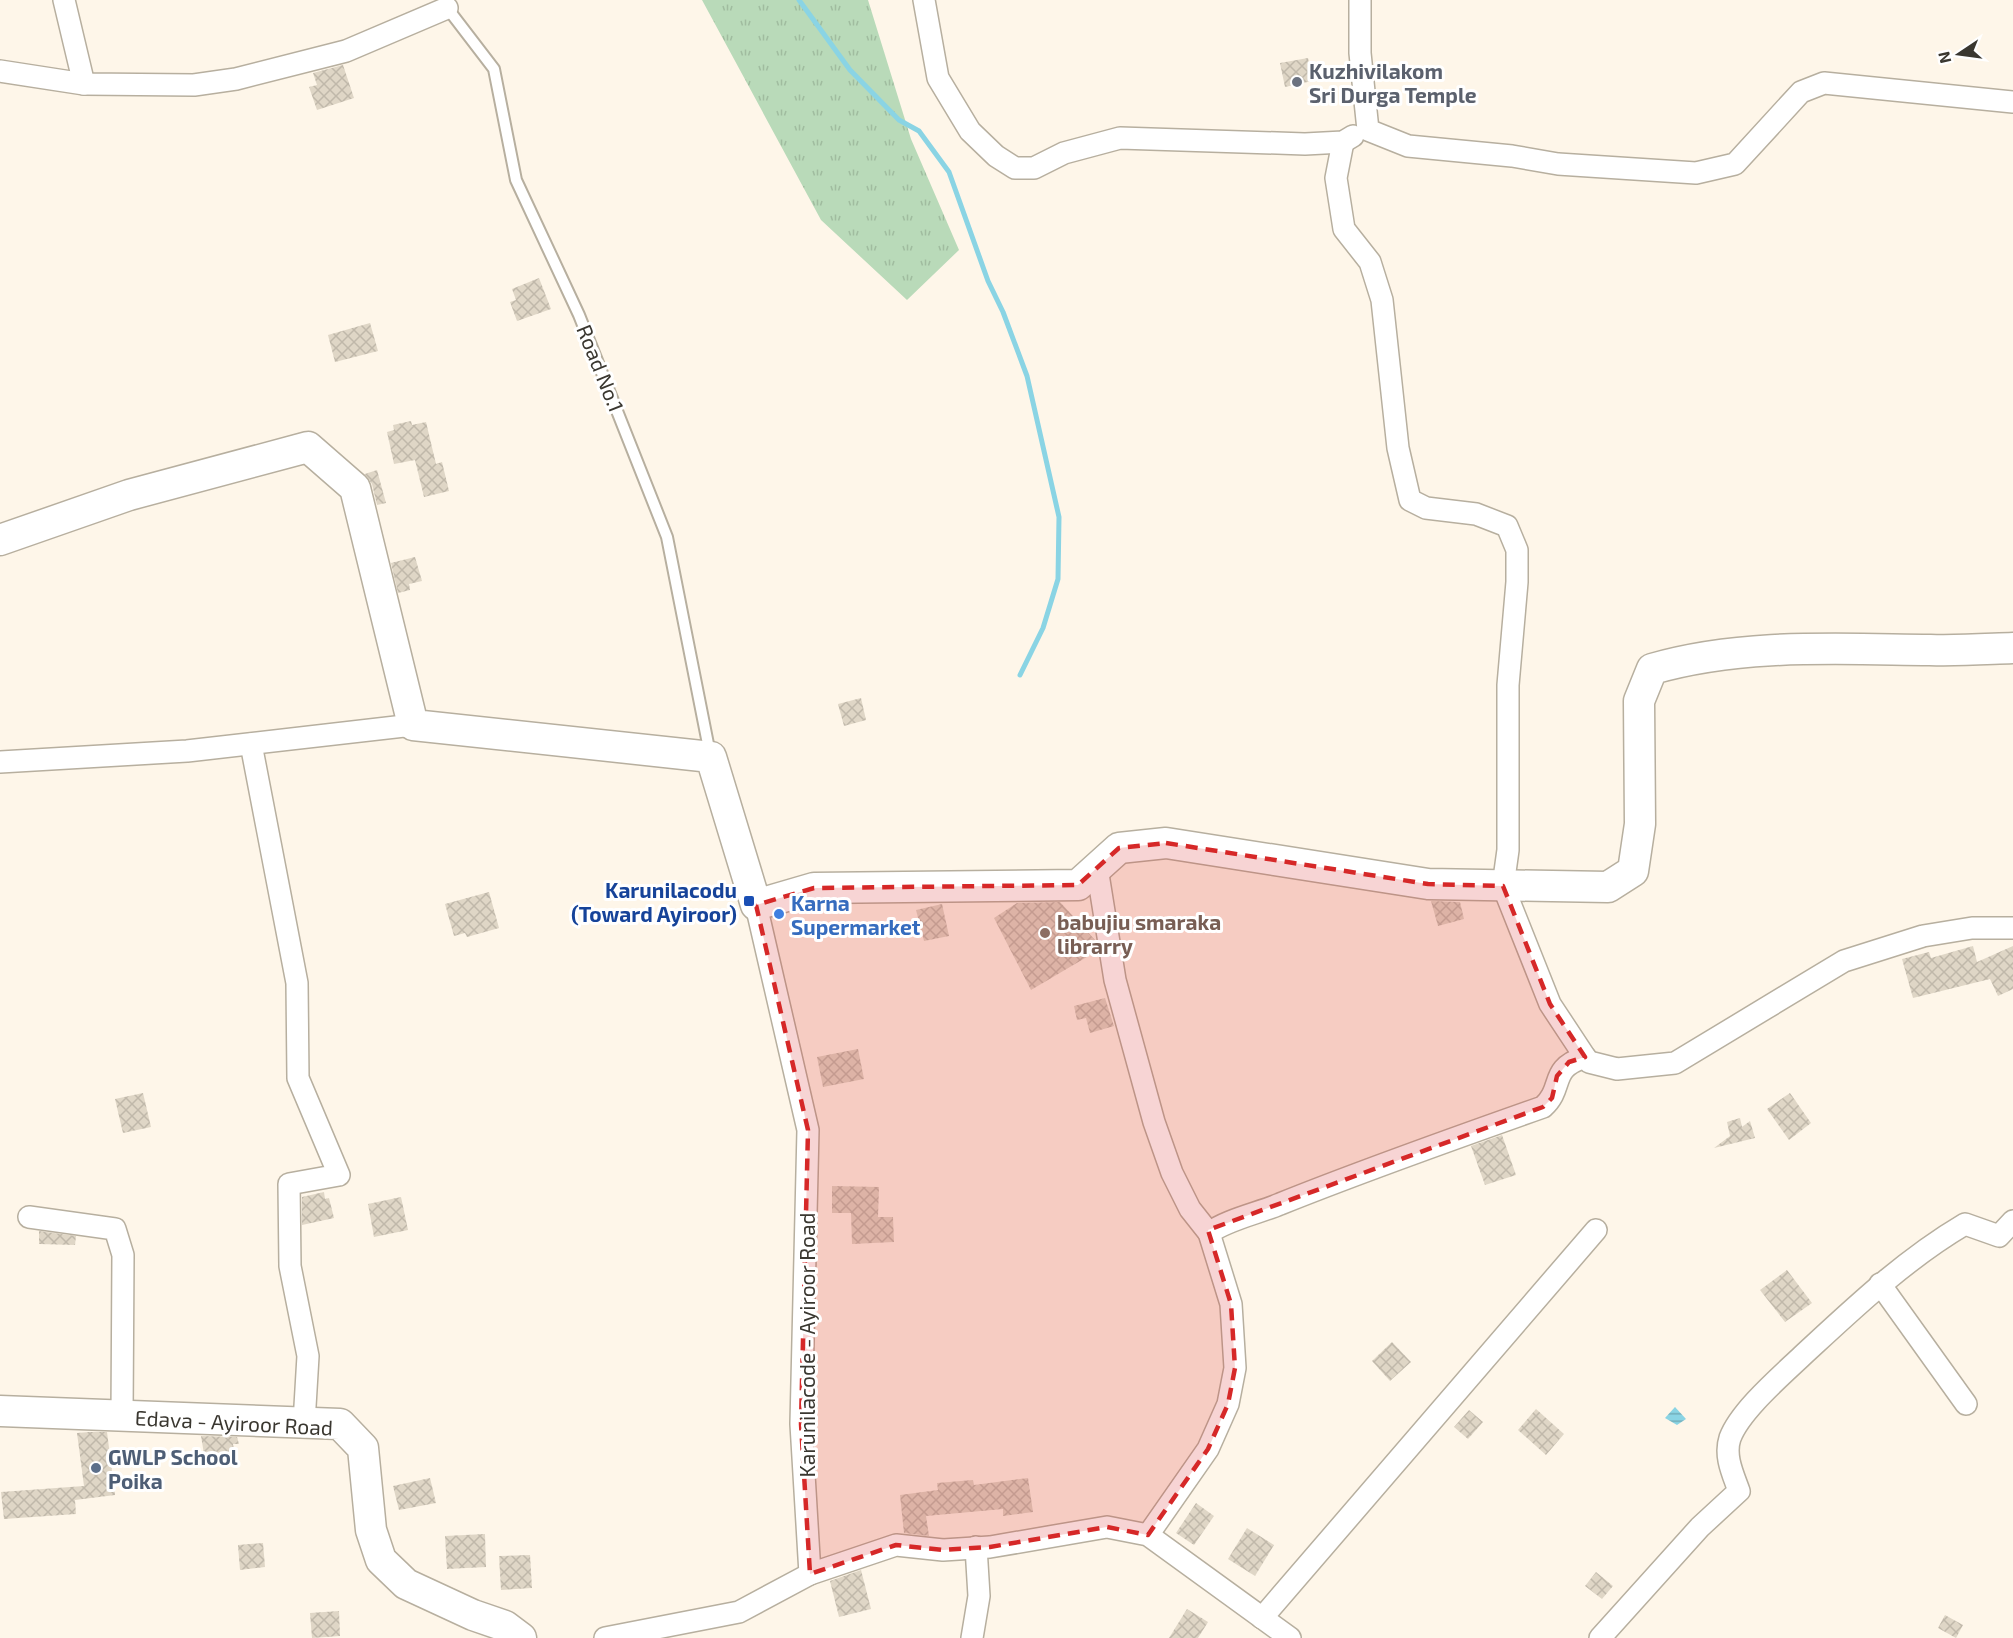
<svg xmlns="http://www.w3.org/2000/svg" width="2013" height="1638" font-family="'Exo 2',sans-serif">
	<defs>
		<pattern id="grass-tufts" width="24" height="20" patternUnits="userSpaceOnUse" patternTransform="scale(1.5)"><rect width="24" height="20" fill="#b9dab9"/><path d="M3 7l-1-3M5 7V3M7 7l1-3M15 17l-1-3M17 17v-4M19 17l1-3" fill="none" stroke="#a0bc9f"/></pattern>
		<pattern id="water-rules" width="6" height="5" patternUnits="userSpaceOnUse" patternTransform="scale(1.5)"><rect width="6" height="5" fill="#8ad4e4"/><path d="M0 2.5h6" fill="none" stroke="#72adb9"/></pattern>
		<pattern id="building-cross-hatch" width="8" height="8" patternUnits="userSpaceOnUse" patternTransform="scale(1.5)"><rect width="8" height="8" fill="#dfd6c6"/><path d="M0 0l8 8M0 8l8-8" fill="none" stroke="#c0b8aa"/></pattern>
	</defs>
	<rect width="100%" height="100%" fill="#fef6e9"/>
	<polygon fill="url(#grass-tufts)" points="702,0 868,0 911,139 959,250 907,300 821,220"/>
	<polygon fill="url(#water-rules)" points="1675,1407 1686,1419 1677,1425 1665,1418"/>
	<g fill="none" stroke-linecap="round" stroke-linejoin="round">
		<polyline stroke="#8ad4e4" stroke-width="5" points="799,0 850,70 899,120 919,131 949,172 988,281 1003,312 1027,376 1059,517 1058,579 1043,628 1020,675"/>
	</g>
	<g fill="url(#building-cross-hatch)">
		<polygon points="1308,58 1312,81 1285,87 1280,63"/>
		<polygon points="343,65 354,98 317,110 309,87 317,85 313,73"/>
		<polygon points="539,278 551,309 517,321 510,302 516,300 512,289"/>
		<polygon points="370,323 378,351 335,362 328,335"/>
		<polygon points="411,421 412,425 426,422 436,464 442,462 449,491 424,497 415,460 394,464 387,432 394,430 393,425"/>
		<polygon points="377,470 386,503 377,505 372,484 365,474"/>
		<polygon points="415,557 422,581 409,584 410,590 398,593 391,563"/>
		<polygon points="861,698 866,720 844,726 838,704"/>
		<polygon points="489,892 499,928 467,937 465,933 454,936 445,904"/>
		<polygon points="1431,901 1460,902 1464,919 1438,926"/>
		<polygon points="1060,902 1096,941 1097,951 1031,990 994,918 1017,903"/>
		<polygon points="942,904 949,936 924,941 916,910"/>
		<polygon points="1973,946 1977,962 2013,946 2013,989 1998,996 1990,979 1913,998 1902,959 1929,952 1931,958"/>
		<polygon points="1105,998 1114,1026 1090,1033 1086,1018 1077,1020 1074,1006"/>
		<polygon points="858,1049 864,1079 823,1087 817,1057"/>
		<polygon points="143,1093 151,1127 123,1133 115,1099"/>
		<polygon points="1790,1093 1811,1123 1789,1140 1767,1109"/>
		<polygon points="1740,1118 1742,1127 1750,1121 1755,1138 1714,1148 1730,1136 1727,1122"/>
		<polygon points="1502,1135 1516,1175 1485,1185 1471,1146"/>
		<polygon points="832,1186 879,1187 878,1217 893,1217 894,1242 852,1244 851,1213 832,1213"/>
		<polygon points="324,1192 325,1199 329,1198 334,1218 302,1225 302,1197"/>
		<polygon points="401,1197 408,1230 374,1237 368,1204"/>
		<polygon points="39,1231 76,1236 75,1245 39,1244"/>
		<polygon points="1787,1270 1812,1303 1785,1322 1760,1290"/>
		<polygon points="1392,1342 1411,1362 1390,1381 1372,1361"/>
		<polygon points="1536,1409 1564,1434 1546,1455 1518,1430"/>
		<polygon points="1469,1410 1483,1422 1468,1439 1454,1427"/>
		<polygon points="89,1432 107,1432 115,1495 75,1500 76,1514 4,1519 1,1492 84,1486 77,1433"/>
		<polygon points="201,1436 237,1437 239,1444 233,1444 236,1461 206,1466"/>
		<polygon points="430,1478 436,1503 399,1510 393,1486"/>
		<polygon points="1028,1478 1033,1512 1003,1516 1003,1509 926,1516 929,1536 904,1533 900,1495 938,1490 937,1483 973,1480 974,1485"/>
		<polygon points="1196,1503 1214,1516 1194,1545 1176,1533"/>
		<polygon points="1247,1528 1274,1545 1255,1576 1228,1559"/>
		<polygon points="485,1534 486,1567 447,1569 445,1536"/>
		<polygon points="263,1543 265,1567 240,1570 238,1545"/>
		<polygon points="530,1555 532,1588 501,1590 499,1556"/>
		<polygon points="861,1570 871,1609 839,1617 830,1581"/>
		<polygon points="1596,1572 1613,1586 1602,1599 1585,1586"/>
		<polygon points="1187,1609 1208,1622 1198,1638 1169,1638"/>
		<polygon points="339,1611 340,1636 312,1638 310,1613"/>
		<polygon points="1945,1615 1963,1625 1956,1638 1938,1628"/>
	</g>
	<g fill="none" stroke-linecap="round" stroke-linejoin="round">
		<g stroke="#b7af9f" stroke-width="14">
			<polyline id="service" points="445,5 494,69 516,180 579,315 667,537 710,754"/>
		</g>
		<g stroke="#b7af9f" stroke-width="24">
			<g id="minor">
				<polyline points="64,0 84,84"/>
				<polyline points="924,0 938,78 970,131 996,156 1015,168 1034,168 1064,153 1120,138 1305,144 1343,142 1353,136"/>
				<polyline points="1360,0 1360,53 1368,130 1408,146 1512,156 1558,164 1696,173 1735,164 1801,92 1824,83 2013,102"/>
				<polyline points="0,71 84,84 194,85 236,79 346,51 447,8"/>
				<polyline points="1343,142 1336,178 1344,229 1370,262 1382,300 1398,448 1410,500 1426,508 1476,514 1507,526 1517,550 1517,582 1508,685 1508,850 1503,886 1550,1004 1585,1057 1589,1062 1617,1069 1675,1063 1844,961 1923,936 1972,928 2013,928"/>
				<polyline points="251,744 297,983 298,1078 339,1175 289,1184 290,1266 308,1356 304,1423"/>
				<polyline points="0,762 187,751 413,725"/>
				<polyline points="1097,868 1115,980 1154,1122 1172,1173 1190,1209 1209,1233 1231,1304 1235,1368 1228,1404 1208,1449 1148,1535"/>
				<polyline points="29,1217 115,1229 123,1255 122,1416"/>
				<path d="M 1209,1233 C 1226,1220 1259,1213 1280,1204 C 1367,1169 1455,1138 1543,1107 C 1565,1087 1548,1069 1585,1057"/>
				<polyline points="1880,1284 1966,1404"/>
				<polyline points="810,1574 896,1545 943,1550 990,1547 1107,1527 1148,1535 1290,1638"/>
				<polyline points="1262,1618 1596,1230"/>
				<polyline points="605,1638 739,1612 810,1574 801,1424 808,1130 756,905"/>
				<polyline points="972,1638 979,1596 976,1547"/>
				<path d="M 1600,1638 L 1700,1527 L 1739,1491 C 1733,1474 1724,1456 1730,1438 C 1740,1411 1781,1376 1802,1356 C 1854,1308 1904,1260 1965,1224 L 1999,1236 L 2013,1221"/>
			</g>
		</g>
		<g stroke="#b7af9f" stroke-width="33">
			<g id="secondary">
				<path d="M 0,540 L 129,495 L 308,447 L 355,488 L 413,725 L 711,757 L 756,905 L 814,888 L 1078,885 L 1119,848 L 1166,843 L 1428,884 L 1608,887 L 1633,871 L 1640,824 L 1639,701 L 1652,669 C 1742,643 1837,649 1930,650 C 1958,651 1986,649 2013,648"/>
				<polyline points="0,1411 340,1424 363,1448 371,1530 381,1560 406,1584 473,1615 505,1626 521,1638"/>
			</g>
		</g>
		<use href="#service" stroke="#fff" stroke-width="10"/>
		<use href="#minor" stroke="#fff" stroke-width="21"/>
		<use href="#secondary" stroke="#fff" stroke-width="30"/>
	</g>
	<path fill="#d62828" fill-opacity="0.2" stroke="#d62828" stroke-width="4.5" stroke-dasharray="12 8" stroke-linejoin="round" d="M 1166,843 L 1428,884 L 1503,886 L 1550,1004 L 1585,1057 L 1569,1062 L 1557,1076 L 1552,1098 L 1543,1107 L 1208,1230 L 1231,1304 L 1235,1368 L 1228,1404 L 1208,1449 L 1148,1535 L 1107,1527 L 990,1547 L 943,1550 L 896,1545 L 810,1574 L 801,1424 L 808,1130 L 756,905 L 814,888 L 1078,885 L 1119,848 Z"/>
	<circle fill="#6b7280" stroke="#fff" stroke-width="2" cx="1297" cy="82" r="6"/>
	<rect fill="#1a4fb4" stroke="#fff" stroke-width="2" x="743" y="895" width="12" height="12" rx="3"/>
	<circle fill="#3f7fe0" stroke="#fff" stroke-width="2" cx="779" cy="914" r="6"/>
	<circle fill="#8d6e63" stroke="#fff" stroke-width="2" cx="1045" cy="933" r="6"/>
	<circle fill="#5c6f8a" stroke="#fff" stroke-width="2" cx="96" cy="1468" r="6"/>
	<g text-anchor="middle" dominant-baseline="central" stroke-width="6" stroke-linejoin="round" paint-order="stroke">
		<g font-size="21" font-weight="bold" fill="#5b616d" stroke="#fff" text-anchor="start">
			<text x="1309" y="70">Kuzhivilakom<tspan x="1309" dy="24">Sri Durga Temple</tspan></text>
		</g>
		<g font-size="21" fill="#3a3730" stroke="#fff">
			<text transform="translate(601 368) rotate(68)">Road No.1</text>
			<text transform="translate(806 1345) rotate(-90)">Karunilacode - Ayiroor Road</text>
			<text transform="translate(234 1422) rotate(3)">Edava - Ayiroor Road</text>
		</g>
		<g font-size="21" font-weight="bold" fill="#164399" stroke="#fff" text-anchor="end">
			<text x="737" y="889">Karunilacodu<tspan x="737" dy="24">(Toward Ayiroor)</tspan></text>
		</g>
		<g font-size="21" font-weight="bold" fill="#366cbe" stroke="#fff" text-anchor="start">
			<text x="791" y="902">Karna<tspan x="791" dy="24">Supermarket</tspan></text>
		</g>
		<g font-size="21" font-weight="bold" fill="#785e54" stroke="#fff" text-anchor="start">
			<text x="1057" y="921">babujiu smaraka<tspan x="1057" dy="24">librarry</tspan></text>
		</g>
		<g font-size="21" font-weight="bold" fill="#4e5e75" stroke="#fff" text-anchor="start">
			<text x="108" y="1456">GWLP School<tspan x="108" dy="24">Poika</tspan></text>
		</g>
	</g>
	<g transform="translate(1959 54) rotate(257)" stroke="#ffffff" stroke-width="4.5" paint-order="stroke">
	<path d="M0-4.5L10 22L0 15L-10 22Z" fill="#3a3730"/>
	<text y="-9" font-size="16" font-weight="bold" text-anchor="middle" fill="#3a3730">N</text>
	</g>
</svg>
